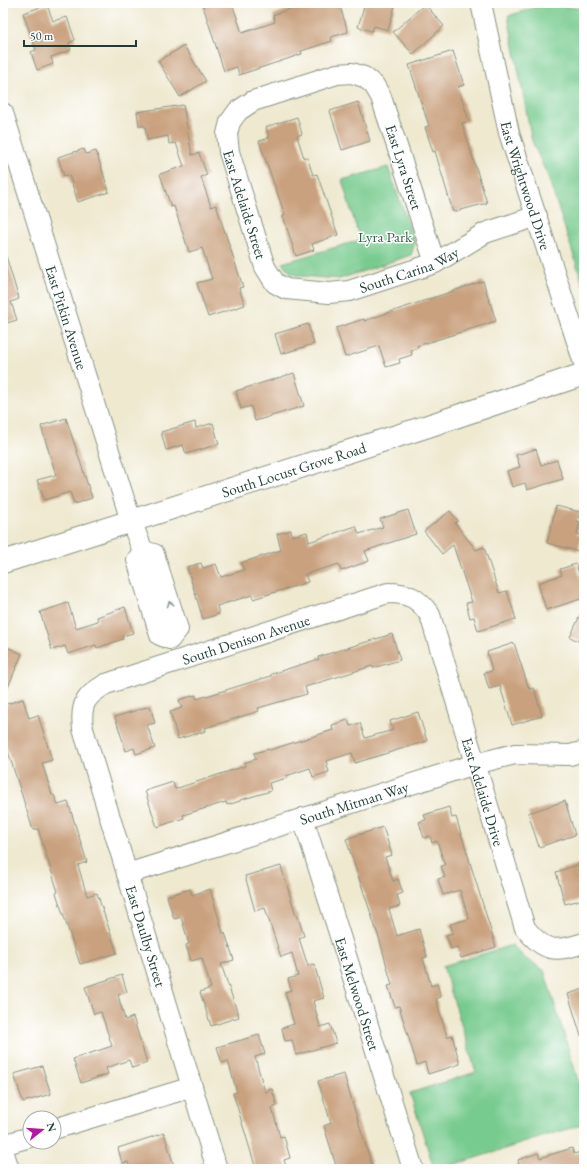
<svg xmlns="http://www.w3.org/2000/svg" width="587" height="1172" font-family="'EB Garamond',serif">
	<rect width="100%" height="100%" fill="#fff"/>
	<filter id="ink" filterUnits="userSpaceOnUse"><feTurbulence type="fractalNoise" baseFrequency=".025" numOctaves="2"/><feDisplacementMap in="SourceGraphic" scale="8" xChannelSelector="R" yChannelSelector="G"/><feConvolveMatrix kernelMatrix="1 2 1 2 8 2 1 2 1" color-interpolation-filters="sRGB"/></filter>
	<filter id="wash" filterUnits="userSpaceOnUse"><feTurbulence type="fractalNoise" baseFrequency=".012" numOctaves="4" result="noise"/><feDisplacementMap in="SourceGraphic" scale="16" xChannelSelector="R" yChannelSelector="G"/><feGaussianBlur stdDeviation="0.9" result="paint"/><feColorMatrix in="noise" values="0 0 0 0 0 0 0 0 0 0 0 0 0 0 0 0 0 1.4 0 .05"/><feComposite in="paint" operator="in"/></filter>
	<g filter="url(#wash)">
		<rect width="100%" height="100%" fill="#efe9d0"/>
		<g fill="#77cb8e" stroke="#4b8461">
			<polygon points="545,4 584,9 584,287 548,177 532,141 508,16"/>
			<polygon points="388,167 415,243 411,255 340,279 299,276 291,273 282,263 360,240 342,180"/>
			<polygon points="512,945 526,959 544,970 584,1099 584,1124 440,1169 434,1169 410,1093 476,1072 443,966"/>
		</g>
		<g id="blocks">
			<g fill="#c9a17e">
				<polygon points="202,3 232,3 242,33 275,22 273,15 287,10 312,3 339,3 348,32 331,37 332,41 301,51 302,54 239,75 237,67 224,71"/>
				<polygon points="365,3 396,3 388,30 374,26 372,31 358,27"/>
				<polygon points="425,4 444,26 413,54 393,32"/>
				<polygon points="47,5 53,21 67,17 75,40 69,43 71,50 51,57 53,64 37,70 31,52 36,50 23,13"/>
				<polygon points="184,46 206,81 180,97 158,61"/>
				<polygon points="453,51 464,85 458,87 469,121 462,123 487,203 453,212 435,151 433,152 425,127 429,126 409,65"/>
				<polygon points="358,102 370,141 342,150 330,111"/>
				<polygon points="183,105 192,155 199,153 207,175 201,177 211,207 216,205 243,287 239,288 245,305 208,317 197,283 212,279 202,248 189,252 174,206 171,207 160,174 184,166 176,143 169,144 168,136 147,140 145,126 139,126 137,112"/>
				<polygon points="297,117 302,134 297,136 304,158 307,157 313,175 317,174 338,235 312,244 314,250 296,256 283,216 285,215 259,141 269,138 266,127"/>
				<polygon points="84,149 86,154 96,151 109,192 78,202 69,175 64,176 58,157"/>
				<polygon points="3,256 6,256 19,299 11,302 17,320 3,324"/>
				<polygon points="483,281 496,321 417,346 418,348 411,350 412,355 399,359 400,363 386,367 379,346 345,357 336,328 364,319 364,321"/>
				<polygon points="308,324 314,344 281,354 275,334"/>
				<polygon points="294,373 304,406 255,421 251,406 241,409 236,391"/>
				<polygon points="66,418 92,498 74,504 70,492 44,500 37,480 56,475 41,426"/>
				<polygon points="195,422 196,428 213,423 219,444 186,454 183,445 166,450 161,432"/>
				<polygon points="536,449 541,465 557,460 563,479 527,490 525,483 512,487 507,471 520,467 516,455"/>
				<polygon points="556,506 580,512 577,521 580,522 577,534 582,535 578,551 547,543"/>
				<polygon points="408,510 416,534 365,551 369,561 341,571 339,564 305,574 308,582 253,599 252,595 217,606 219,614 203,619 187,567 201,563 203,568 216,564 221,577 244,570 241,563 281,550 277,534 291,530 292,536 307,532 309,542 356,526 359,534 383,527 380,519"/>
				<polygon points="450,511 458,521 455,523 476,550 484,547 499,593 507,591 516,619 478,631 474,617 470,618 466,603 472,602 453,545 442,554 424,531"/>
				<polygon points="576,564 584,590 584,598 546,610 538,583 562,575 560,569"/>
				<polygon points="68,603 76,628 98,621 97,617 125,607 133,633 122,636 123,639 97,648 96,645 68,654 65,646 52,650 40,612"/>
				<polygon points="584,607 584,644 570,637"/>
				<polygon points="392,634 400,660 373,668 372,666 305,687 307,694 258,708 259,711 205,728 206,731 178,739 170,712 182,708 179,700 195,695 197,699 271,676 271,674 319,659 318,657"/>
				<polygon points="514,643 529,689 534,688 542,716 512,725 500,686 489,689 484,673 492,671 487,652"/>
				<polygon points="3,645 22,654 3,699"/>
				<polygon points="23,699 29,718 38,715 52,760 42,763 52,795 54,795 58,805 68,802 87,862 78,865 87,896 97,893 117,953 80,964 56,893 58,892 38,829 33,830 5,742 3,742 3,705"/>
				<polygon points="150,706 155,723 147,725 155,748 136,754 134,748 126,751 115,717"/>
				<polygon points="418,712 427,741 355,763 352,753 326,761 329,772 313,777 310,768 286,776 287,778 269,783 271,791 240,800 240,801 227,805 226,802 183,815 184,818 157,827 145,791 173,782 175,789 245,766 244,763 256,759 254,753 269,749 270,750 333,730 332,725 348,720 350,726 360,723 365,738 393,730 390,721"/>
				<polygon points="565,801 575,835 539,847 528,813"/>
				<polygon points="449,807 452,818 456,817 496,947 461,958 457,947 451,949 446,935 453,933 450,924 469,919 460,890 443,895 438,879 445,877 441,866 445,865 437,841 432,843 430,836 424,838 419,822 426,820 424,815"/>
				<polygon points="383,827 392,855 385,857 393,881 398,879 403,893 397,895 400,906 389,909 397,936 419,929 427,957 423,958 431,986 437,984 441,997 436,999 447,1037 452,1035 460,1064 428,1074 425,1062 417,1065 399,1006 395,1007 388,986 392,985 380,941 346,839"/>
				<polygon points="584,863 584,899 565,904 556,872"/>
				<polygon points="281,866 296,915 297,914 304,936 299,938 308,966 314,964 324,998 313,1001 320,1027 330,1024 336,1043 296,1055 292,1040 285,1041 282,1028 294,1024 285,992 291,990 288,979 298,976 292,953 281,957 265,908 255,911 245,876"/>
				<polygon points="190,889 192,895 210,889 223,933 225,933 234,960 221,964 239,1017 211,1026 200,992 211,988 202,958 191,961 186,945 189,944 181,917 174,919 167,896"/>
				<polygon points="122,975 127,992 118,995 125,1020 133,1017 147,1063 132,1068 129,1060 106,1068 108,1074 81,1083 73,1059 112,1046 101,1012 94,1014 85,987"/>
				<polygon points="584,989 584,1036 581,1036 568,994"/>
				<polygon points="259,1035 265,1054 255,1057 265,1092 272,1089 277,1106 272,1108 280,1137 284,1136 290,1158 284,1160 287,1169 256,1169 233,1093 237,1092 228,1061 222,1063 217,1047"/>
				<polygon points="42,1066 51,1094 23,1102 14,1074"/>
				<polygon points="344,1074 353,1105 373,1169 337,1169 324,1126 331,1123 318,1081"/>
				<polygon points="164,1133 175,1169 130,1169 128,1162 122,1163 118,1148"/>
				<polygon points="572,1148 574,1154 584,1151 584,1169 515,1169 514,1166 519,1165 518,1160 538,1153 540,1158"/>
			</g>
		</g>
	</g>
	<g filter="url(#ink)">
		<use href="#blocks" fill-opacity="0" stroke="#879382" stroke-width="1"/>
		<g fill="none" stroke-linecap="round" stroke-linejoin="round">
			<g stroke="#879382" stroke-width="22">
				<g id="minor">
					<path id="s1" d="M 481,3 L 509,133 L 584,363"/>
					<path id="s2" d="M 3,113 L 131,521 L 143,551"/>
					<path id="s3" d="M 435,263 L 381,97 L 374,85 L 364,77 L 352,73 L 337,74 L 253,101 L 238,111 L 230,122 L 227,134 L 229,152 L 265,267 L 275,283 L 286,289 L 329,293 L 349,291 L 435,263 L 485,233 L 537,216"/>
					<polyline points="143,551 154,554 178,629 170,639"/>
					<polyline points="143,551 137,560 160,635 170,639"/>
					<path id="s4" d="M 303,818 L 413,1169"/>
					<path id="s5" d="M 127,874 L 475,764 L 515,754 L 570,755 L 584,751"/>
					<polyline points="54,1129 192,1087"/>
					<polyline points="3,1145 30,1137"/>
					<polyline points="3,1151 9,1169"/>
					<path id="s6" d="M 217,1169 L 83,729 C 80,704 85,696 106,684 L 388,593 C 409,593 418,598 430,615 L 525,928 C 545,953 555,952 584,943"/>
				</g>
			</g>
			<g stroke="#879382" stroke-width="24">
				<g id="major">
					<path id="s7" d="M 3,562 L 422,428 L 584,374"/>
				</g>
			</g>
			<use href="#minor" stroke="#fff" stroke-width="20"/>
			<use href="#major" stroke="#fff" stroke-width="22"/>
		</g>
		<defs><path id="oneway-chevron" d="M-2-3.5L2.5 0L-2 3.5" fill="none" stroke-width="1.6" stroke-linecap="round" stroke-linejoin="round"/></defs>
		<use stroke="#8f9e9a" href="#oneway-chevron" transform="translate(170 604) rotate(-108)"/>
	</g>
	<g text-anchor="middle" dominant-baseline="central" stroke-width="3" stroke-linejoin="round" paint-order="stroke">
		<g font-size="15" fill="#1f3d34" stroke="#fff">
			<text transform="translate(404 167) rotate(72)">East Lyra Street</text>
			<text stroke="none"><textPath href="#s1" startOffset="188">East Wrightwood Drive</textPath></text>
			<text stroke="none"><textPath href="#s3" startOffset="434">East Adelaide Street</textPath></text>
			<text stroke="none"><textPath href="#s3" startOffset="658">South Carina Way</textPath></text>
			<text stroke="none"><textPath href="#s2" startOffset="214">East Pitkin Avenue</textPath></text>
			<text stroke="none"><textPath href="#s7" startOffset="305">South Locust Grove Road</textPath></text>
			<text stroke="none"><textPath href="#s6" startOffset="662">South Denison Avenue</textPath></text>
			<text stroke="none"><textPath href="#s6" startOffset="1046">East Adelaide Drive</textPath></text>
			<text stroke="none"><textPath href="#s5" startOffset="238">South Mitman Way</textPath></text>
			<text transform="translate(146 936) rotate(73)">East Daulby Street</text>
			<text stroke="none"><textPath href="#s4" startOffset="184">East Melwood Street</textPath></text>
		</g>
		<g font-size="15" fill="#35604a" stroke="#fff">
			<text x="385" y="236">Lyra Park</text>
		</g>
	</g>
	<rect width="587" height="1172" fill="none" stroke="#fff" stroke-width="16"/>
	<g transform="translate(42 1130) rotate(73)"><circle r="19" fill="#ffffff" stroke="#a5b1ae"/>
	<path d="M0-3L7 15L0 10L-7 15Z" fill="#b5179e"/>
	<text y="-6" font-size="11" font-weight="bold" text-anchor="middle" fill="#1f3d34">N</text>
	</g>
	<path d="M24 40v6h112v-6" fill="none" stroke="#1f3d34" stroke-width="2"/>
	<text x="30" y="40" font-size="12" fill="#1f3d34" stroke="#ffffff" stroke-width="3" paint-order="stroke">50 m</text>
</svg>
